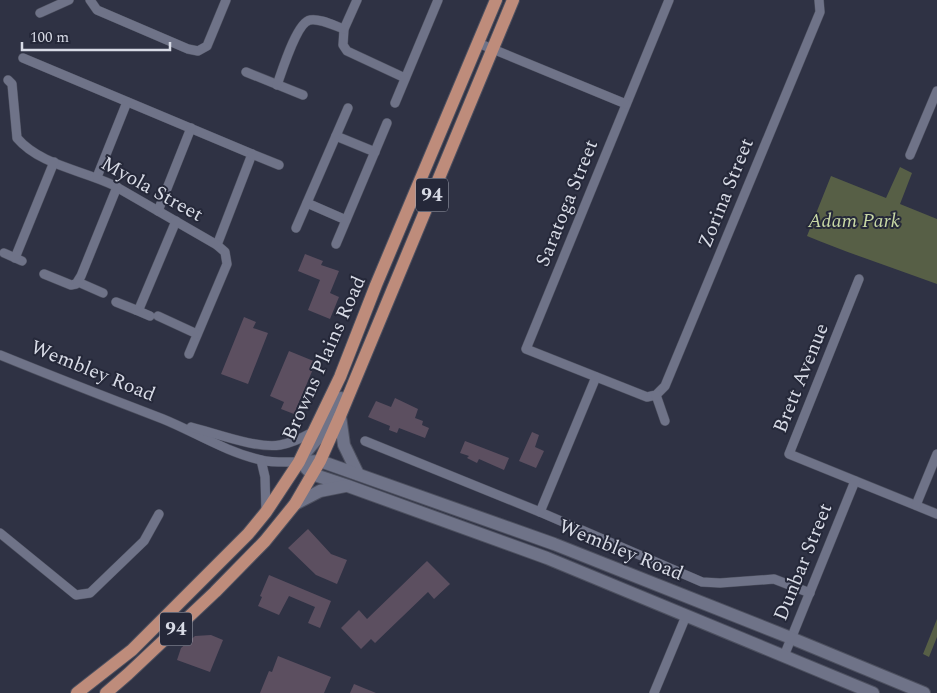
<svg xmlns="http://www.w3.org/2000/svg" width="937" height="693" font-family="Spectral,serif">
	<rect width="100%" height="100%" fill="#2f3244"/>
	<g fill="#575f46">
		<path d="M 900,167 L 912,173 L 900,204 L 937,219 L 937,284 C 894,268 850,254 807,236 L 831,176 L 886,198 Z"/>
		<polygon points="937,619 937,637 929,657 923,654"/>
	</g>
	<g fill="#5c4f60">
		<polygon points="305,254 323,261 321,265 339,271 330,293 339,297 330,319 308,310 320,280 298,271"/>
		<polygon points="244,317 256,322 253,328 268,333 248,384 221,374"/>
		<polygon points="289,351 316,362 294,414 281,409 284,402 270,396"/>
		<polygon points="395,398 418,409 415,418 423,421 422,425 429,428 425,438 399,428 397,433 389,430 390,426 368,417 376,401 391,407"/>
		<polygon points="532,432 539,435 535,447 544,451 536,468 519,461"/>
		<polygon points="465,441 509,458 504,470 479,459 477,463 467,458 469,456 460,453"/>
		<polygon points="308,529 331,554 347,560 337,584 316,575 288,548"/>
		<polygon points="427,561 450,584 434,599 428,592 375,643 371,639 361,649 341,628 359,610 367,619"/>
		<polygon points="269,575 331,601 320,628 308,623 315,607 289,596 279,615 258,606 262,597 260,596"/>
		<polygon points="211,635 223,640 210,672 177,660 181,648 195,636"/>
		<polygon points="278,656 331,677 324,693 260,693 269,671 272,672"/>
		<polygon points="354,684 376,693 350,693"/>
	</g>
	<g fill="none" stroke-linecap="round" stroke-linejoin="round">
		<g stroke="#4d505f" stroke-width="10">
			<g id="minor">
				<polyline points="90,0 97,10 188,49 198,51 207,46 226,0"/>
				<polyline points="357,0 344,29 343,45 347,51 405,78"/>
				<polyline points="669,0 526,349 647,397 656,395 665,386 820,12 819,0"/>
				<polyline points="40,13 69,0"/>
				<polyline points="478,43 626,104"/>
				<polyline points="23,58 252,154 217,245"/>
				<polyline points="246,72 303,95"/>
				<path d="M 8,80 L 12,84 L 17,138 C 40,165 82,170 113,185 L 217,245 L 225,252 L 227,264 L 189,354"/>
				<path d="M 277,85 C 282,71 297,22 310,20 C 320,18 335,26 344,29"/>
				<polyline points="395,103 438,0"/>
				<polyline points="336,136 375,152"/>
				<polyline points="252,154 279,165"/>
				<polyline points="910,155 937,91"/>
				<polyline points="97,177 127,102"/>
				<polyline points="307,203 346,220"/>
				<polyline points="158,211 191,128"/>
				<polyline points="296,228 348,108"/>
				<polyline points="336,244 387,123"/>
				<polyline points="4,253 22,261"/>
				<polyline points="15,258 54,162"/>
				<polyline points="44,274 71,285 76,284 81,276 117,187"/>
				<polyline points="859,279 789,454 937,514"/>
				<polyline points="78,282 103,293"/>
				<polyline points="116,302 136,310 139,309 176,221"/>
				<polyline points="136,310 150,316"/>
				<polyline points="158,316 197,334"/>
				<path d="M 0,355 C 54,377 108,398 163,419 C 195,432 226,452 261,460 C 273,463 286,462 299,462"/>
				<polyline points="656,395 665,421"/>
				<path d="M 191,427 C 215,433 257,449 280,445 C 292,443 302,438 313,432"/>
				<polyline points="365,441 540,512 702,582 720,583 774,579 810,593"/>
				<polyline points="261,460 265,477 266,512"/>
				<polyline points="916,505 937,454"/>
				<polyline points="540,512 596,377"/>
				<polyline points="0,533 76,595 90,593 144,541 159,514"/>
				<polyline points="784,656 855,481"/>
				<polyline points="654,693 686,616"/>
			</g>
		</g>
		<g stroke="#4d505f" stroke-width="14">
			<g id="secondary">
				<polyline points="340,416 344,445 358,474"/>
				<polyline points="306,452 327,427 341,398"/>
				<polyline points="299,462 320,461 554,544 791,638 924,693"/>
				<polyline points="306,468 312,474 348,486 547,558 873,693"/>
				<polyline points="295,504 320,491 345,486"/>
			</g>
		</g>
		<g stroke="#4d505f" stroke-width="14">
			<g id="primary">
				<polyline points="77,693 132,650 248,534 266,512 299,462 340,377 376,285 496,0"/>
				<polyline points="106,693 128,674 215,592 265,541 295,504 320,461 340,416 513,0"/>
			</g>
		</g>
		<use href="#minor" stroke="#6f7388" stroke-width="9"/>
		<use href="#secondary" stroke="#6f7388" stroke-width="12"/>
		<use href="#primary" stroke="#be8c7b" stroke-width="12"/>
	</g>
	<g text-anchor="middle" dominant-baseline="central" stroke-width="4" stroke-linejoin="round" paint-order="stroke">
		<g fill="#252839" stroke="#a2a5b2" stroke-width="1">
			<rect x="416" y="178.5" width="32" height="33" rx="4"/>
			<rect x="160" y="612.5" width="32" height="33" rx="4"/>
		</g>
		<g font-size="19" font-weight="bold" fill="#d8dbe6">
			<text x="432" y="195">94</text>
			<text x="176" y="629">94</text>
		</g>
		<g font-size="20" fill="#d8dbe6" stroke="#252839">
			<text transform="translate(152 189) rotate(29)">Myola Street</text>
			<text transform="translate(726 193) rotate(-68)">Zorina Street</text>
			<text transform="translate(567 203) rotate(-68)">Saratoga Street</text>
			<text transform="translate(324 358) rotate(-66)">Browns Plains Road</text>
			<text transform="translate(93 371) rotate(22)">Wembley Road</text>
			<text transform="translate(801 378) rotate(-68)">Brett Avenue</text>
			<text transform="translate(621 550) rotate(22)">Wembley Road</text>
			<text transform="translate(803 562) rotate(-68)">Dunbar Street</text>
		</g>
		<g font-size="20" font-style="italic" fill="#c8d8a5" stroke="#252839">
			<text x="854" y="221">Adam Park</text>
		</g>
	</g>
	<path d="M22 42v8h148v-8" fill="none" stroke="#d8dbe6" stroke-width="2.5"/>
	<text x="30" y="42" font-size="15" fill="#d8dbe6" stroke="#252839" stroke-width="4" paint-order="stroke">100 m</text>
</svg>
